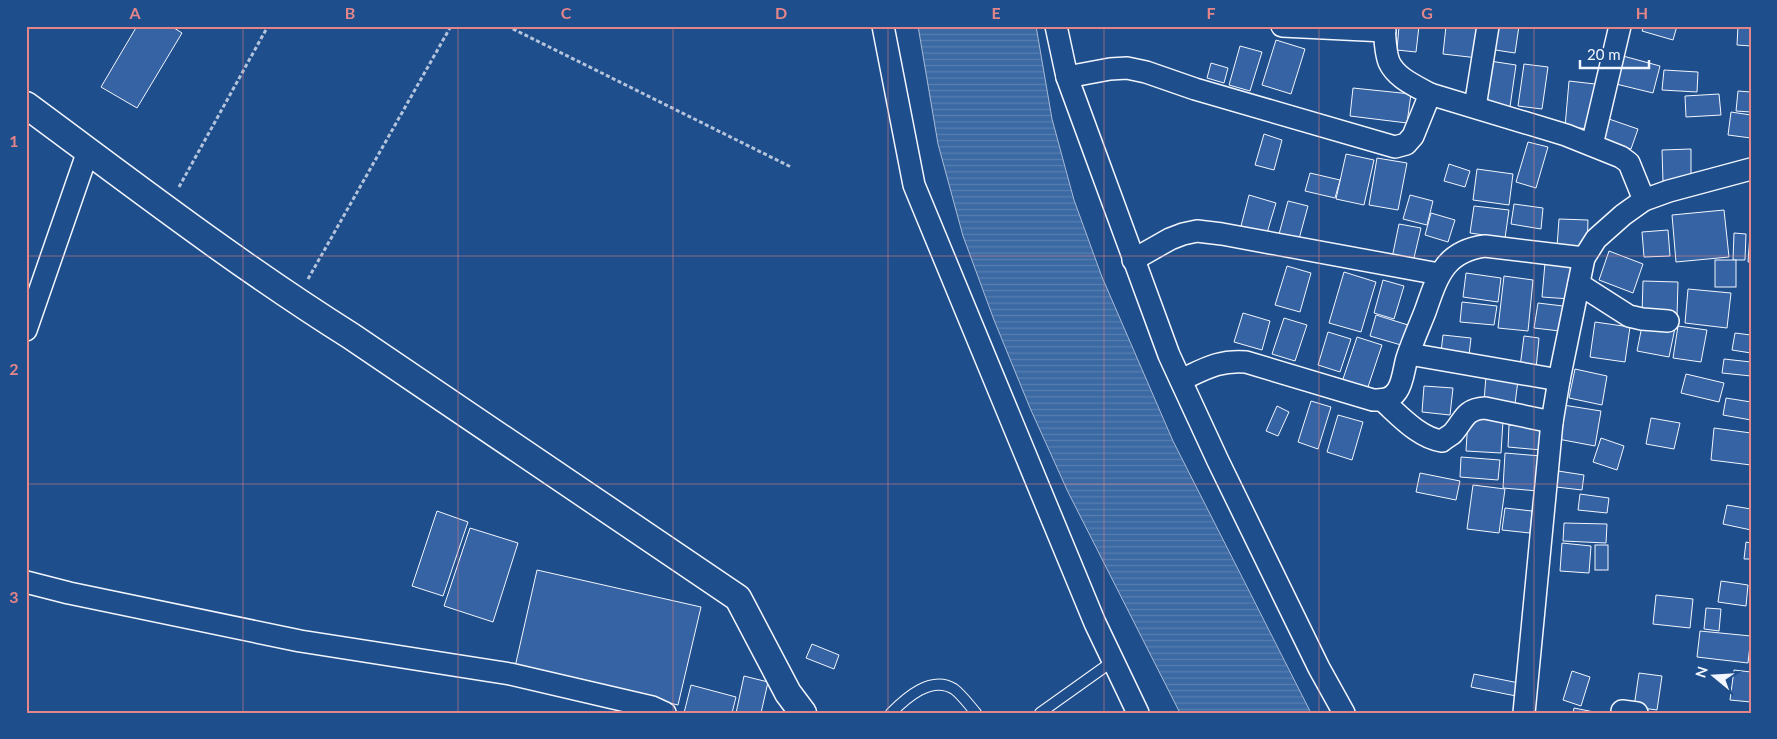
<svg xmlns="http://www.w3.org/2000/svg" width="1777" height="739" font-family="Lato,sans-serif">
	<defs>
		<pattern id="water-rules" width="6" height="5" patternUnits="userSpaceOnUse" patternTransform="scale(1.25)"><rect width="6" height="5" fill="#3b69a3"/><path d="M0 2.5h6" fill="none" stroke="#587fb1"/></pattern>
	</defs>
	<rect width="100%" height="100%" fill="#1f4e8c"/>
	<polygon fill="url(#water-rules)" stroke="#a8bbd7" points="918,26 1036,26 1052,119 1074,200 1102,277 1173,441 1311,713 1180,713 1068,492 1030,408 994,320 963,236 938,144"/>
	<g fill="#3563a3" stroke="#f2f6ff">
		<polygon points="137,26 171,26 182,33 137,108 101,87"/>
		<polygon points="1399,26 1419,26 1416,52 1397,50"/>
		<polygon points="1446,26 1482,27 1478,58 1443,54"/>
		<polygon points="1492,26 1519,26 1515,53 1489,49"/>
		<polygon points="1644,26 1677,26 1673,40 1642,31"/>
		<polygon points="1738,26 1751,26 1751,46 1737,45"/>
		<polygon points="1276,40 1305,49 1291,94 1262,85"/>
		<polygon points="1240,46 1262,52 1250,91 1229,85"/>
		<polygon points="1623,56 1660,66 1653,93 1616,84"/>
		<polygon points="1490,61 1516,65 1510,107 1484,102"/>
		<polygon points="1211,63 1228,68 1224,83 1207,78"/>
		<polygon points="1524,64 1548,67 1542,109 1518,106"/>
		<polygon points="1664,70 1698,72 1697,92 1662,90"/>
		<polygon points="1569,81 1595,84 1591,129 1565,127"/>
		<polygon points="1353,88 1411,94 1407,123 1350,116"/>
		<polygon points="1738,91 1751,92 1751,112 1736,111"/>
		<polygon points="1719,94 1721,115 1686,117 1685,96"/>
		<polygon points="1731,112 1751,115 1751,138 1728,135"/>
		<polygon points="1606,118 1638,129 1631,149 1599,138"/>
		<polygon points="1264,134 1282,140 1274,170 1255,165"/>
		<polygon points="1528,142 1548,147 1536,188 1516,182"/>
		<polygon points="1691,149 1691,181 1663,182 1662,150"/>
		<polygon points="1346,154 1374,160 1364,205 1336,199"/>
		<polygon points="1377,158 1407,163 1398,210 1369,205"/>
		<polygon points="1449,164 1470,171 1465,187 1444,181"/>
		<polygon points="1477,169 1513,174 1509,205 1473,200"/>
		<polygon points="1310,173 1340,180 1335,198 1305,191"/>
		<polygon points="1249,195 1276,203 1267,233 1241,226"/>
		<polygon points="1410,195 1433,201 1427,225 1403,219"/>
		<polygon points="1288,201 1308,206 1299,239 1279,234"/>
		<polygon points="1514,204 1543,208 1541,229 1511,224"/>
		<polygon points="1474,206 1509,210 1505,238 1470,233"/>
		<polygon points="1724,210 1729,257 1676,262 1672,215"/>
		<polygon points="1431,213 1455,220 1448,242 1425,235"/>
		<polygon points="1559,219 1588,220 1587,249 1557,247"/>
		<polygon points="1399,224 1421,228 1413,262 1392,258"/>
		<polygon points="1668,230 1670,256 1644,257 1642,232"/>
		<polygon points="1734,233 1746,234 1745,260 1733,260"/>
		<polygon points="1750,234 1751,234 1751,262 1748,262"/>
		<polygon points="1609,251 1643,264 1633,293 1599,280"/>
		<rect x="1715" y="260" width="21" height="27"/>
		<polygon points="1545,263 1572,264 1570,299 1542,297"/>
		<polygon points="1287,266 1311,273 1300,312 1275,305"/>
		<polygon points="1344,272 1376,282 1361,332 1329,323"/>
		<polygon points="1466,273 1501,278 1498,302 1463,297"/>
		<polygon points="1504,276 1533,280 1528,331 1498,328"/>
		<polygon points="1383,280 1404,286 1394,319 1374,313"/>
		<polygon points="1643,281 1678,282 1677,316 1642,315"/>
		<polygon points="1688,289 1731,293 1727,328 1685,323"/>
		<polygon points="1462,302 1497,306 1494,325 1460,322"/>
		<polygon points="1538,303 1563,306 1560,331 1534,328"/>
		<polygon points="1243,313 1270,321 1262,350 1234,342"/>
		<polygon points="1376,315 1408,325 1401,345 1370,336"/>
		<polygon points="1284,318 1307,325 1295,361 1272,354"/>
		<polygon points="1643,321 1675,328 1669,357 1637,351"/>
		<polygon points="1595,322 1630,327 1625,362 1590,357"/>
		<polygon points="1678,326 1707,330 1701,362 1673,358"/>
		<polygon points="1328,332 1351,339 1340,372 1318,365"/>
		<polygon points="1735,333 1751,335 1751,353 1732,350"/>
		<polygon points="1443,335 1471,338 1469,355 1441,352"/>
		<polygon points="1524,336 1539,338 1536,369 1520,367"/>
		<polygon points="1357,337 1382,345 1366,393 1341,385"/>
		<polygon points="1724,359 1751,362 1751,376 1722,373"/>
		<polygon points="1575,369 1607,376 1602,405 1569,398"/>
		<polygon points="1686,374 1724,383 1719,402 1681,393"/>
		<polygon points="1486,376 1518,380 1515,404 1484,401"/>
		<polygon points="1424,386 1453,388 1450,415 1422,412"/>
		<polygon points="1726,398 1751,402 1751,420 1723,415"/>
		<polygon points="1311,401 1331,407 1318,449 1298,442"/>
		<polygon points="1563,405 1601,411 1595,446 1558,439"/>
		<polygon points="1277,406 1289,412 1278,436 1266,431"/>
		<polygon points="1338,415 1363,422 1352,460 1327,452"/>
		<polygon points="1468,418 1503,421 1501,453 1466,451"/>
		<polygon points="1651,418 1680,423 1674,449 1646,444"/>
		<polygon points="1509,425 1543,427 1541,450 1508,447"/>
		<polygon points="1714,428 1751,433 1751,465 1711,460"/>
		<polygon points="1601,438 1624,446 1617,470 1593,462"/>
		<polygon points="1505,453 1541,456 1538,491 1503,488"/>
		<polygon points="1461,457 1500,460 1498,480 1460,477"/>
		<polygon points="1558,471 1584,475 1582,490 1556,487"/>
		<polygon points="1420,473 1460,481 1456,500 1416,492"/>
		<polygon points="1473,485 1505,489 1499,533 1467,529"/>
		<polygon points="1580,494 1609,498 1607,513 1578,510"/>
		<polygon points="1727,505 1751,509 1751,530 1723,524"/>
		<polygon points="1505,508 1532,511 1530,533 1502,530"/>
		<polygon points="437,511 468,522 443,596 412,586"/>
		<polygon points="1564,523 1607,524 1606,543 1563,541"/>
		<polygon points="470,528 518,543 493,622 444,606"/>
		<polygon points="1746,542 1751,543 1751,559 1744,559"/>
		<polygon points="1562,543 1591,546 1589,573 1560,571"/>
		<rect x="1595" y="545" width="13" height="25"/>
		<polygon points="537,570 701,607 678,705 515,667"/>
		<polygon points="1721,581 1748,585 1746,606 1718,602"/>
		<polygon points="1656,595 1693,599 1690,628 1653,624"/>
		<polygon points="1706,608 1721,609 1719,631 1704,629"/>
		<polygon points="1700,631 1751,636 1748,663 1697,657"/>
		<polygon points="812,644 839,655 834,669 806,658"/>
		<polygon points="1734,670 1751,672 1751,702 1730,700"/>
		<polygon points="1572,671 1590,677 1581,706 1563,700"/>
		<polygon points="1639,673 1662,676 1657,710 1634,707"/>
		<polygon points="1474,674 1519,683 1516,696 1471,687"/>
		<polygon points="744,676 768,682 761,713 736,713"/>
		<polygon points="691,685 736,697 732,713 684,713"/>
		<polygon points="1574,708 1599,713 1573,713"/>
	</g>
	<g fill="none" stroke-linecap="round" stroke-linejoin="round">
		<g stroke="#f2f6ff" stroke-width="12">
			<g id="service">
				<path d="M 891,713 C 906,698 931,675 954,689 C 962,695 969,705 976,713"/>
				<polyline points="1040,713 1113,661"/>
			</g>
		</g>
		<g stroke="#f2f6ff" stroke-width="24">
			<g id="minor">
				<polyline points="883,26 914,185 1095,623 1138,713"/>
				<polyline points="1056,26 1067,77 1169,355 1218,461 1319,668 1344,713"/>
				<polyline points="1282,26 1385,31"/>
				<path d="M 1384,26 C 1385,37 1385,52 1389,62 C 1396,78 1416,86 1430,94"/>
				<polyline points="1067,77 1110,69 1127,68 1146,72 1195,89 1395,147 1406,144 1413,136 1430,94 1566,135 1621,157 1629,163 1644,200"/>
				<polyline points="1475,107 1488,26"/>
				<polyline points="1592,145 1620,26"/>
				<polyline points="1133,260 1170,239 1183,234 1197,231 1222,234 1439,274"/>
				<polyline points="1579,284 1629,316 1642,319 1668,321"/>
				<polyline points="26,330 88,151"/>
				<polyline points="1409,354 1559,380"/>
				<path d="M 1181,380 C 1205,369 1218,360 1246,362 L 1373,400 C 1382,400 1391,400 1397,391 C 1403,383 1404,368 1407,358 C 1412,343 1419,327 1425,312 C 1437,278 1444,251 1485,246 L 1584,258"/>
				<path d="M 1382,400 C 1399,415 1419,438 1442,441 C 1445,438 1449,436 1452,434 C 1464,421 1464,409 1485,408 L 1552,422"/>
				<polyline points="26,582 69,593 300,641 510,674 652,707 665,713"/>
				<polyline points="1622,711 1637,713"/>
				<polyline points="1524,713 1552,422 1559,380 1584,258 1596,239 1623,215 1644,200 1669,191 1751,169"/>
			</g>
		</g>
		<g stroke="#f2f6ff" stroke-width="29">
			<path id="tertiary" d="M 26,105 C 133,184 238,265 351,336 L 738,598 L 788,693 L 803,713"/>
		</g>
		<g stroke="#b3c4dc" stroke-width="3" stroke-dasharray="4 2.5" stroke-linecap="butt">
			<polyline points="507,26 791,167"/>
			<polyline points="179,187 268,26"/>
			<polyline points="308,279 451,26"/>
		</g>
		<use href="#service" stroke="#1f4e8c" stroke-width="10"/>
		<use href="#minor" stroke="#1f4e8c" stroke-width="21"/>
		<use href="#tertiary" stroke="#1f4e8c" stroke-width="26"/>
	</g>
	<path fill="none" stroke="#e38589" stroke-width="1" stroke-opacity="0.55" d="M 243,26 L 243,713M 458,26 L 458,713M 673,26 L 673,713M 888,26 L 888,713M 1104,26 L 1104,713M 1319,26 L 1319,713M 1534,26 L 1534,713M 26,256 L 1751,256M 26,484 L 1751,484"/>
	<rect width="1777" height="739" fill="none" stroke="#1f4e8c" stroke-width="55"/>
	<g transform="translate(1714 676) rotate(288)" stroke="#1f4e8c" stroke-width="4" paint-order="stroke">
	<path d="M0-4L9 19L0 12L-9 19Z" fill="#f2f6ff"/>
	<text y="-8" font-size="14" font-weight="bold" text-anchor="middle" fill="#f2f6ff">N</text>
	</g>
	<path d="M1580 60v8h69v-8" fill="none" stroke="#f2f6ff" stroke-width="2.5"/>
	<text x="1587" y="60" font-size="15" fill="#f2f6ff" stroke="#1f4e8c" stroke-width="4" paint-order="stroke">20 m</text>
	<rect x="28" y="28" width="1722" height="684" fill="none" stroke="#e38589" stroke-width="2"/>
	<g font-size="16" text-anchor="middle" font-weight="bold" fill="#e38589">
		<text x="135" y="19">A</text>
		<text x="350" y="19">B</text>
		<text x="566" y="19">C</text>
		<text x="781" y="19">D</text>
		<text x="996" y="19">E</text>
		<text x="1211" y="19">F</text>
		<text x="1427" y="19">G</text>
		<text x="1642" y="19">H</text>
		<text x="14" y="147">1</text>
		<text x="14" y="375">2</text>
		<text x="14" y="603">3</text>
	</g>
</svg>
